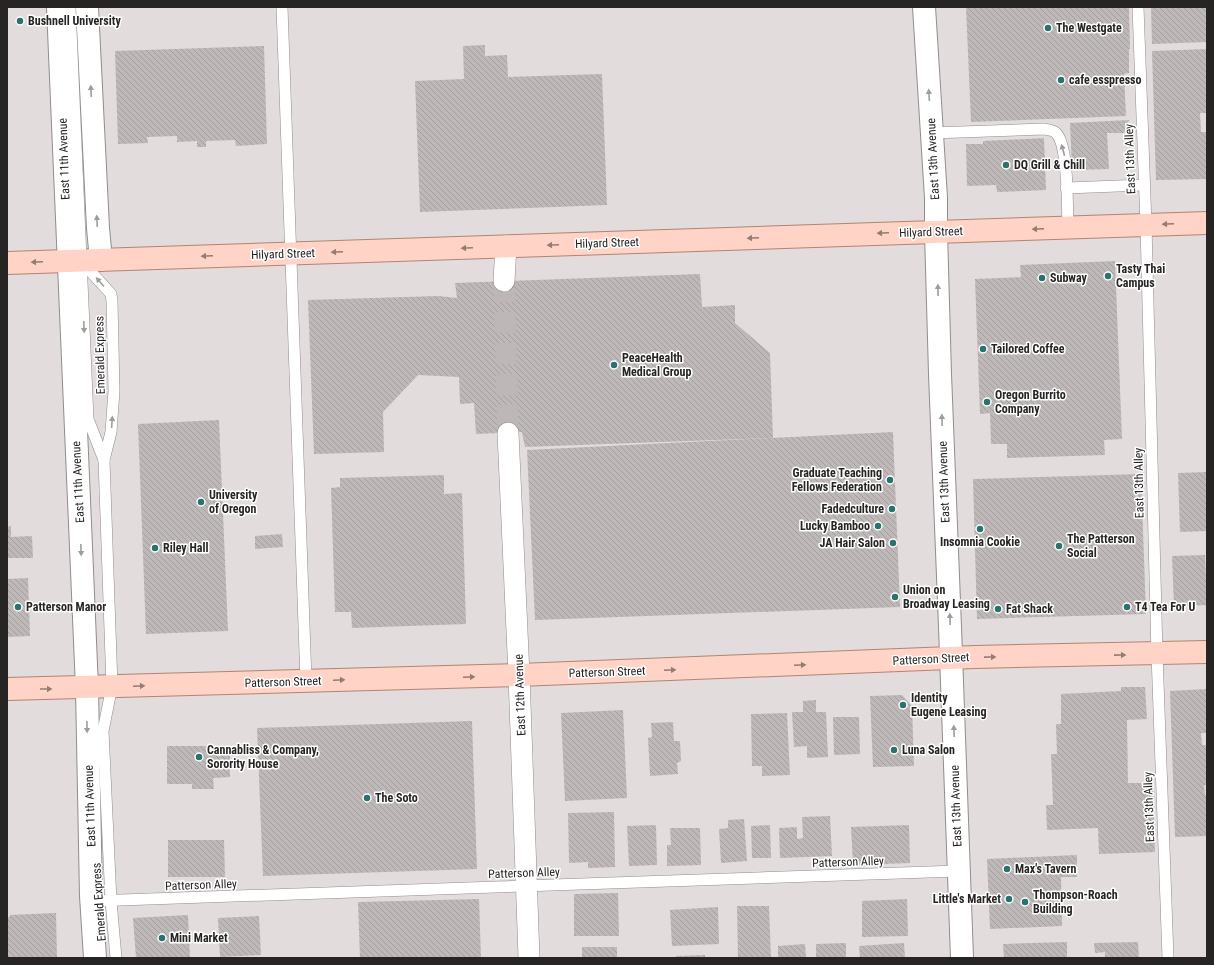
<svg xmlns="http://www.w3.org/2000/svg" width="1214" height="965" font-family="'Roboto Condensed',sans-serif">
	<defs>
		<pattern id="building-back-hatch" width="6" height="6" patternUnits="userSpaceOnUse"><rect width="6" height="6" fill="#beb9b8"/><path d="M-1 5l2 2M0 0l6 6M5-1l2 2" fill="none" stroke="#a39f9e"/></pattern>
	</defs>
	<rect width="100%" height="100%" fill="#e2dddc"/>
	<g fill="url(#building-back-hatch)">
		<polygon points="966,7 1129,7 1130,49 1129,49 1129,73 1124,74 1126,116 971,122"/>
		<polygon points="1151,7 1207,7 1207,42 1152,44"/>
		<polygon points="485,45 485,56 507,55 508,77 602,74 607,205 420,212 415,81 464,79 463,46"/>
		<polygon points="264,46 267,144 236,146 235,140 206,141 206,147 197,147 197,141 177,142 177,136 147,137 148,143 118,144 115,51"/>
		<polygon points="1207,49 1207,113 1200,113 1201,132 1207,132 1207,179 1156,180 1152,51"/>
		<polygon points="1129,120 1124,133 1107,133 1109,169 1072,170 1070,123"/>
		<polygon points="1044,138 1046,190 997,192 996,185 967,186 966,144 983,144 983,141"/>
		<polygon points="1115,261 1122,439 1104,440 1105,455 1007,458 1007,444 991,444 990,413 980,414 975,279 1021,277 1020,265"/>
		<polygon points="700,274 702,307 735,305 735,323 770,353 773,438 525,447 522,432 476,434 474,403 460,404 459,377 418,375 383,412 384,452 314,454 308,300 438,296 457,298 455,283"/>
		<polygon points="219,420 228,631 146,634 138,424"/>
		<polygon points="893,432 900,607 535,620 527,450"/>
		<polygon points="1207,472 1207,531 1180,532 1178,473"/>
		<polygon points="1141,474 1146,614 977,619 973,479"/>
		<polygon points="444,475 444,494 462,493 466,624 352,628 351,612 335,612 331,488 340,487 340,478"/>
		<polygon points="11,526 11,537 32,536 33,558 7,558 7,527"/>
		<polygon points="282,534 283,547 255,549 255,536"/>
		<polygon points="1205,555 1207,605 1174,606 1172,556"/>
		<polygon points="28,578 30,636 7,637 7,579"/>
		<polygon points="1121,687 1145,687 1147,719 1127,720 1128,783 1153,783 1155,852 1099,854 1098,828 1047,830 1046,805 1053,805 1051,754 1057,754 1056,724 1061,724 1061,694 1121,691"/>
		<polygon points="1207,689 1207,733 1201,733 1202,745 1207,745 1207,785 1204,785 1205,795 1207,795 1207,836 1175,837 1170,691"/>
		<polygon points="902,695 912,706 914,766 873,767 870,696"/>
		<polygon points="816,700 816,712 826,712 828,757 807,758 807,746 794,747 792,712 803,712 803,701"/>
		<polygon points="623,710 627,798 565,801 561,713"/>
		<polygon points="787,713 790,775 762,776 762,766 752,766 751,714"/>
		<polygon points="833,717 859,717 860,754 834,755"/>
		<polygon points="472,721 477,869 263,876 257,728"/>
		<polygon points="673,722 674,741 680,741 681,761 677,763 678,774 650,776 648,738 652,737 651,723"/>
		<polygon points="167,746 210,746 210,753 230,753 230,777 213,778 214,789 192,789 192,784 167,784"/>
		<polygon points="614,812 615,867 588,868 588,862 569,863 568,813"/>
		<polygon points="830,816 832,856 780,858 779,828 797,827 797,839 803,838 802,817"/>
		<polygon points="744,819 747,861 721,863 719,829 728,828 728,820"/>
		<polygon points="656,825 657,865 629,866 627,826"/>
		<polygon points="770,825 771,858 752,858 751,826"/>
		<polygon points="909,825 910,863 853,865 851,827"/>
		<polygon points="670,828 700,828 701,865 667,866 667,845 671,845"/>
		<polygon points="168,840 224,840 225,877 168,877"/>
		<polygon points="1077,855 1077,877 1061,877 1062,926 990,929 987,859"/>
		<polygon points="618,893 619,936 574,936 574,894"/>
		<polygon points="479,899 481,958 360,958 358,902"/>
		<polygon points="907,899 908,936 862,937 862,901"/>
		<polygon points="737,906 769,906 771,958 738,958"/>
		<polygon points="718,907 719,944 672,946 670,910"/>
		<polygon points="56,913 57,958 7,958 7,917 10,917 10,915"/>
		<polygon points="188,915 190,958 136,958 133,918"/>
		<polygon points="259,916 261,955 220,957 218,918"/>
		<polygon points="1067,942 1067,958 1004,958 1003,944"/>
		<polygon points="1138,942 1139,958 1105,958 1105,952 1095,953 1094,943"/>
		<polygon points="846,943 846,958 816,958 816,944"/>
		<polygon points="904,943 905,958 860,958 859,946"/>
		<polygon points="805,944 806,958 778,958 778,946"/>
		<rect x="582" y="947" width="35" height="11"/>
		<polygon points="705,955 705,958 676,958 676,956"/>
	</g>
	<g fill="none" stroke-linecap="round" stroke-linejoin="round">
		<polyline stroke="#bdb8b7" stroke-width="21" stroke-dasharray="21 10" stroke-linecap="butt" points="504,281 508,433"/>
		<g stroke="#918d8b" stroke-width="12">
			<g id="service">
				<polyline points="70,7 88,419 104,460"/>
				<polyline points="282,7 306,681"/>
				<polyline points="1138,7 1146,225 1157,654 1168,958"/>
				<path d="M 932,133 L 1044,129 C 1048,130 1053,130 1056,133 C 1069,145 1067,208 1068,228"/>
				<polyline points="1066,188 1144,185"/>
				<polyline points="81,261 111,294 112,301 114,391 111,432 104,460 112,686 103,731 111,901 116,958"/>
				<polyline points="92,901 958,871"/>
			</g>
		</g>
		<g stroke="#918d8b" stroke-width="22">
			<g id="minor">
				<polyline points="504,281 506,246"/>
				<polyline points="508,433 519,675 529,958"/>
			</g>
		</g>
		<g stroke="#918d8b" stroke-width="24">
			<polyline id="tertiary" points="924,7 936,198 936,232"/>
		</g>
		<g stroke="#918d8b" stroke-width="24">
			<g id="secondary">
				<polyline points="58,7 87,688 91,896 95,958"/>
				<polyline points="87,7 98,228 101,260"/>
				<polyline points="936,232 940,374 950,627 962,958"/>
			</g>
		</g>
		<g stroke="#b38373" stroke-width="24">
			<g id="primary">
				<polyline points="7,263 1207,223"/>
				<polyline points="7,689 519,675 975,657 1207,652"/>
			</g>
		</g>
		<use href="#service" stroke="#fff" stroke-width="11"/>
		<use href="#minor" stroke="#fff" stroke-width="21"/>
		<use href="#tertiary" stroke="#fff" stroke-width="22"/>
		<use href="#secondary" stroke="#fff" stroke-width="22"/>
		<use href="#primary" stroke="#ffd3c5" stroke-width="22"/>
	</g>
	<defs><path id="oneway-solid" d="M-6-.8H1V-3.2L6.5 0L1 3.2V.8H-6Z"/></defs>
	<g fill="#9e9d9c">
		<use href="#oneway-solid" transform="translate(91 91) rotate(-93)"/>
		<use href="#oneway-solid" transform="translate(929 95) rotate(-94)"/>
		<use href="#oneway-solid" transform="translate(1063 150) rotate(-105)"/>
		<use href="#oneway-solid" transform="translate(97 221) rotate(-93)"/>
		<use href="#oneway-solid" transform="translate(100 282) rotate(-131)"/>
		<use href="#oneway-solid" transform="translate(938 290) rotate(-91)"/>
		<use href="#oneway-solid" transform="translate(84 327) rotate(88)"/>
		<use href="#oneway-solid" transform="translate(942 420) rotate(-92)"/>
		<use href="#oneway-solid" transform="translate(112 422) rotate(-86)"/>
		<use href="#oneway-solid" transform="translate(81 550) rotate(88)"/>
		<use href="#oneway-solid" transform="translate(950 619) rotate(-92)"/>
		<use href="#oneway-solid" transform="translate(87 727) rotate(89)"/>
		<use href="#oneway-solid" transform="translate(954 731) rotate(-92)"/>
	</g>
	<g fill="#937c74">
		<use href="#oneway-solid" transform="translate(1168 224) rotate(178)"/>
		<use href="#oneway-solid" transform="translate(1038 229) rotate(178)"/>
		<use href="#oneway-solid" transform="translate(883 233) rotate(178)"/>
		<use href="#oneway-solid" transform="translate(753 238) rotate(178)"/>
		<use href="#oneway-solid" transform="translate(553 245) rotate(178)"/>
		<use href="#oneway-solid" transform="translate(467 248) rotate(178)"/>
		<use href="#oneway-solid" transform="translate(337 252) rotate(178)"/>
		<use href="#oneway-solid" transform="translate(207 256) rotate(178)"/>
		<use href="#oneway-solid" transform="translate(37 262) rotate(178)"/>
		<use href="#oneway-solid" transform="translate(1120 655) rotate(-1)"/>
		<use href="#oneway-solid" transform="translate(990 657) rotate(-1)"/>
		<use href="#oneway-solid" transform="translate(800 665) rotate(-2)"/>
		<use href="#oneway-solid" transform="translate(670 670) rotate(-2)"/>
		<use href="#oneway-solid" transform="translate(469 677) rotate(-2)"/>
		<use href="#oneway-solid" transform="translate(339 680) rotate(-2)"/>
		<use href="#oneway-solid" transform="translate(139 686) rotate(-2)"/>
		<use href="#oneway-solid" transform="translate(46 689)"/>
	</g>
	<g fill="#29726d" stroke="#fff" stroke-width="1.5">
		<circle cx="20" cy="21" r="4"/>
		<circle cx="1048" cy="28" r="4"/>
		<circle cx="1061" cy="80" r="4"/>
		<circle cx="1006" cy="165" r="4"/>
		<circle cx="1108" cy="276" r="4"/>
		<circle cx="1042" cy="278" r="4"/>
		<circle cx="983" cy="349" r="4"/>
		<circle cx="614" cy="365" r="4"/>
		<circle cx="987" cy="402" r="4"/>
		<circle cx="890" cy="480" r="4"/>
		<circle cx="201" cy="502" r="4"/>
		<circle cx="892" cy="509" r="4"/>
		<circle cx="878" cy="526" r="4"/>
		<circle cx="980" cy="529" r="4"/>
		<circle cx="893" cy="543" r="4"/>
		<circle cx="1059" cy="546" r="4"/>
		<circle cx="155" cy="548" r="4"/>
		<circle cx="895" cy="597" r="4"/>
		<circle cx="18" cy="607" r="4"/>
		<circle cx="1127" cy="607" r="4"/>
		<circle cx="998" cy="609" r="4"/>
		<circle cx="903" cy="705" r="4"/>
		<circle cx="894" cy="750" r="4"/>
		<circle cx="199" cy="757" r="4"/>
		<circle cx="367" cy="798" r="4"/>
		<circle cx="1007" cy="869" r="4"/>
		<circle cx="1009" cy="899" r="4"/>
		<circle cx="1025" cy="902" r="4"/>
		<circle cx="162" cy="938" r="4"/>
	</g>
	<g text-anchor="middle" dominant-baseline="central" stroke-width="3" stroke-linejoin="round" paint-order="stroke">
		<g font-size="12" font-weight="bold" fill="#272524" stroke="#fff" text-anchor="start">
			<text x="28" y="21">Bushnell University</text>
			<text x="1056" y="28">The Westgate</text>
			<text x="1069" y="80">cafe esspresso</text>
			<text x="1014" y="165">DQ Grill &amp; Chill</text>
			<text x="1116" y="269">Tasty Thai<tspan x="1116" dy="14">Campus</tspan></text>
			<text x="1050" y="278">Subway</text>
			<text x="991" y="349">Tailored Coffee</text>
			<text x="622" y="358">PeaceHealth<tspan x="622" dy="14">Medical Group</tspan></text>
			<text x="995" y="395">Oregon Burrito<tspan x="995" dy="14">Company</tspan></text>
			<text x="882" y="473" text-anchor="end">Graduate Teaching<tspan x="882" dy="14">Fellows Federation</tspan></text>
			<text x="209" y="495">University<tspan x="209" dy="14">of Oregon</tspan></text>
			<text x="884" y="509" text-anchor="end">Fadedculture</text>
			<text x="870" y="526" text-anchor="end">Lucky Bamboo</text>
			<text x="1067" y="539">The Patterson<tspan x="1067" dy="14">Social</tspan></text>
			<text x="980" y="542" text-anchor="middle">Insomnia Cookie</text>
			<text x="885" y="543" text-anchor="end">JA Hair Salon</text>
			<text x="163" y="548">Riley Hall</text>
			<text x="903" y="590">Union on<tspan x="903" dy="14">Broadway Leasing</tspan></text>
			<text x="26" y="607">Patterson Manor</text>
			<text x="1135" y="607">T4 Tea For U</text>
			<text x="1006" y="609">Fat Shack</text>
			<text x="911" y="698">Identity<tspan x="911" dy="14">Eugene Leasing</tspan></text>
			<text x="207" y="750">Cannabliss &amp; Company,<tspan x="207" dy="14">Sorority House</tspan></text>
			<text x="902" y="750">Luna Salon</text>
			<text x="375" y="798">The Soto</text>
			<text x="1015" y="869">Max's Tavern</text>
			<text x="1033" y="895">Thompson-Roach<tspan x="1033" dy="14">Building</tspan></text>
			<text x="1001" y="899" text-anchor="end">Little's Market</text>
			<text x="170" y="938">Mini Market</text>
		</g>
		<g font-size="12" fill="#272524" stroke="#fff">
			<text transform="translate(64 159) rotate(-92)">East 11th Avenue</text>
			<text transform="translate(933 159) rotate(-93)">East 13th Avenue</text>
			<text transform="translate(1130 159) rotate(-92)">East 13th Alley</text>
			<text transform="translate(931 232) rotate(-2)">Hilyard Street</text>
			<text transform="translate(607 243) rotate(-2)">Hilyard Street</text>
			<text transform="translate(283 254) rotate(-2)">Hilyard Street</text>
			<text transform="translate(100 355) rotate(-91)">Emerald Express</text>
			<text transform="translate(78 482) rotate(-93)">East 11th Avenue</text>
			<text transform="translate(944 482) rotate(-92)">East 13th Avenue</text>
			<text transform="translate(1139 483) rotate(-91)">East 13th Alley</text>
			<text transform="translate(931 659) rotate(-3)">Patterson Street</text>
			<text transform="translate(607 672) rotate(-2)">Patterson Street</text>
			<text transform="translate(283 682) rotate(-2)">Patterson Street</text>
			<text transform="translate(520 695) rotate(-92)">East 12th Avenue</text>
			<text transform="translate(90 806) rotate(-92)">East 11th Avenue</text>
			<text transform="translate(956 806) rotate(-92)">East 13th Avenue</text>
			<text transform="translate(1149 807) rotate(-92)">East 13th Alley</text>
			<text transform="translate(848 862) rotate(-2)">Patterson Alley</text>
			<text transform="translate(524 873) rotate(-2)">Patterson Alley</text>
			<text transform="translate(201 885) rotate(-2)">Patterson Alley</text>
			<text transform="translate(99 902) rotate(-94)">Emerald Express</text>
		</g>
	</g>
	<rect width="1214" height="965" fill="none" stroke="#272524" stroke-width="16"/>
</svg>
